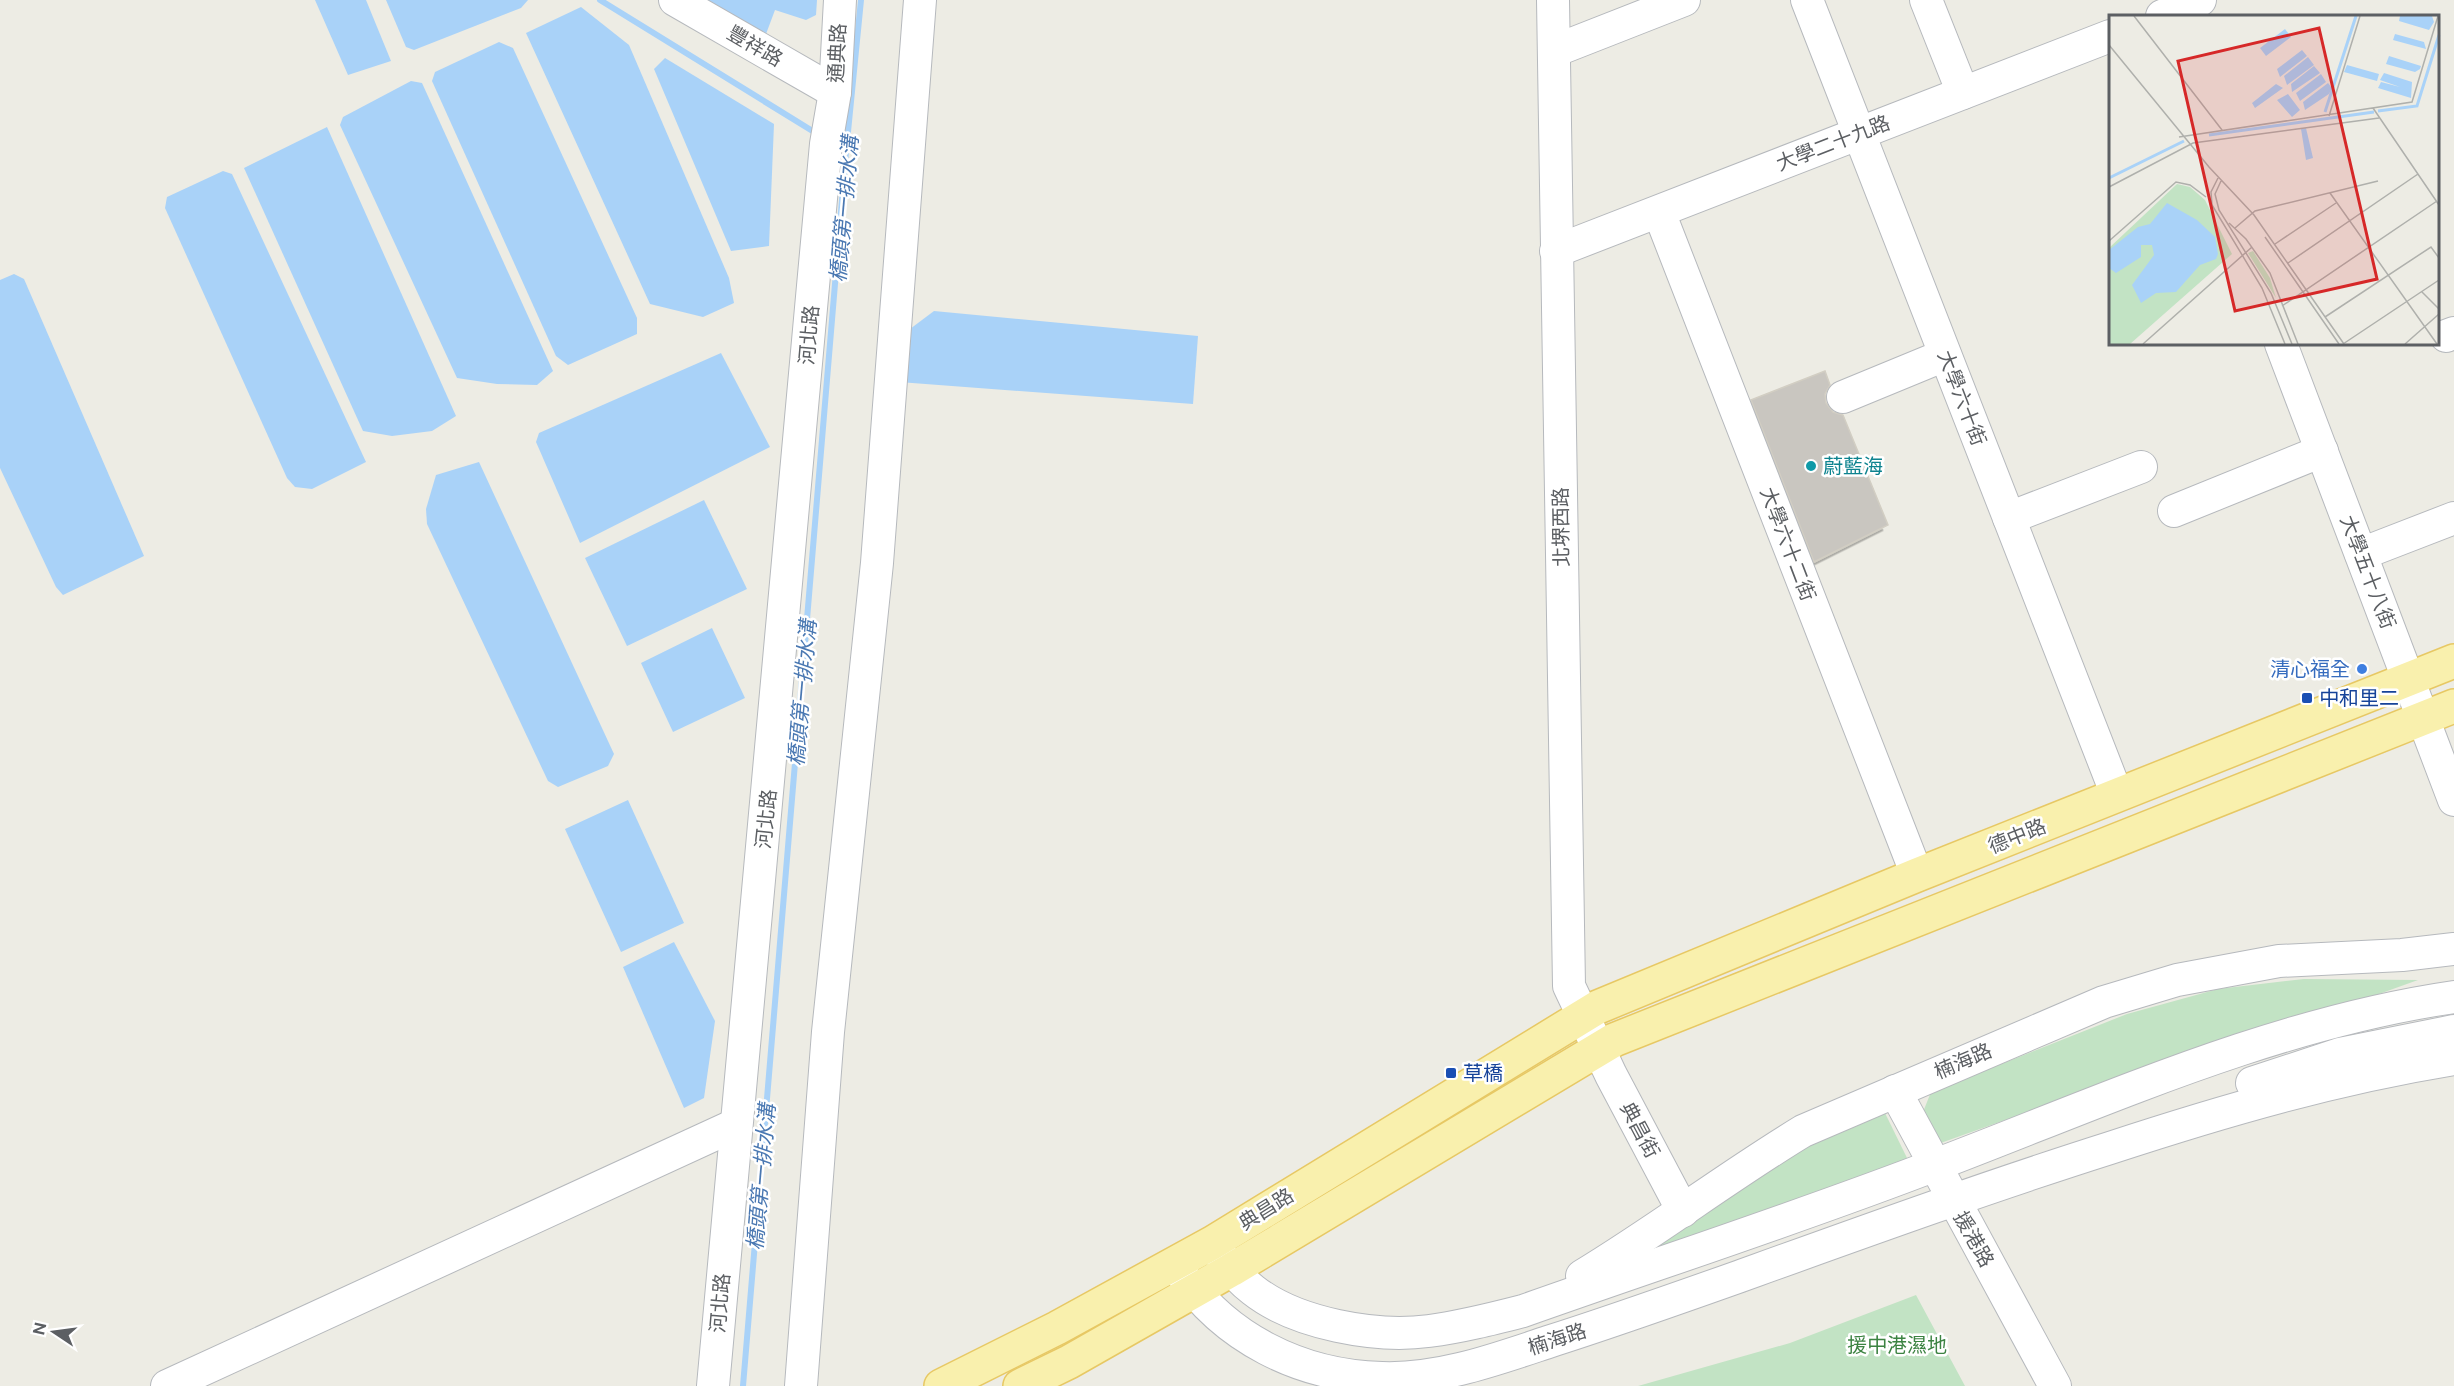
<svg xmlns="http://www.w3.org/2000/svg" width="2454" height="1386" font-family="'Public Sans','Noto Sans TC',sans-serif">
	<defs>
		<filter id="shadow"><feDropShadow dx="-5.5" dy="5.5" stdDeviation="0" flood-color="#0004"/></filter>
	</defs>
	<rect width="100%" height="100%" fill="#edece4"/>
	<g fill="#c2e3c4">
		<polygon points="2304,979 2418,980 2340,1008 2109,1083 1935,1145 1923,1112 1931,1092 2127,1014 2218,989"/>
		<polygon points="1885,1113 1908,1160 1633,1262 1768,1163"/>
		<polygon points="1916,1295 1965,1386 1638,1386 1790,1343"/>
	</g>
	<g fill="#a9d2f8">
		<polygon points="315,0 366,0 391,61 348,75"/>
		<polygon points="386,0 528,0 521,8 414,50 406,47"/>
		<polygon points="707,0 817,0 816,15 806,20 775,10 766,34 706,2"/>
		<polygon points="581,7 629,45 729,278 734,303 703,317 650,304 526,33"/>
		<polygon points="499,42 513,48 637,318 637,334 568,365 556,356 432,81 435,72"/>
		<polygon points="665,58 774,124 769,246 731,251 654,69"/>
		<polygon points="411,81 422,83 553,371 537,385 497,384 457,378 340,125 343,117"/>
		<polygon points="327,127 456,416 432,431 392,436 363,431 244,168"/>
		<polygon points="223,171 232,174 366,462 312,489 295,487 287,478 165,208 167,197"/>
		<polygon points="14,274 24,279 144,556 63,595 56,587 0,468 0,280"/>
		<polygon points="934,311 1198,336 1193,404 899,382 902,335"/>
		<polygon points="721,353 770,447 580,543 536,442 539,433"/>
		<polygon points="479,462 614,754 608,766 558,787 548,781 427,524 426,509 436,475"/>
		<polygon points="704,500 747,589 627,646 585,558"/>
		<polygon points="712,628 745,698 673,732 641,663"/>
		<polygon points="628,800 684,923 621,952 565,829"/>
		<polygon points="674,942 715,1021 704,1098 684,1108 623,967"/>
	</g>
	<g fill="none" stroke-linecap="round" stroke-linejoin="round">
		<g stroke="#a9d2f8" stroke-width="6">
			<polyline points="600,0 819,135"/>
			<polyline points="743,1386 846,152 861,0"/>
		</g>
	</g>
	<polygon fill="#c9c6c0" stroke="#d2cec3" stroke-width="1.5" filter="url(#shadow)" points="1825,371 1830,385 1825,394 1826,403 1833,412 1843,415 1888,525 1814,562 1751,400"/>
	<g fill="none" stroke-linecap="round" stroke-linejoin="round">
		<g stroke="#b6b9bd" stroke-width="34">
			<g id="minor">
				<polyline points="675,0 835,92"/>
				<polyline points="1553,0 1569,986 1611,1075 1683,1211"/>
				<polyline points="1807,0 2117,795"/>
				<polyline points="1926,0 1963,93"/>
				<polyline points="2162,16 2200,0"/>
				<polyline points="1554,51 1684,0"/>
				<polyline points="1659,212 1917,875"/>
				<polyline points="1556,251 2110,36"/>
				<polyline points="2446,336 2454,333"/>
				<polyline points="2281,344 2454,800"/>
				<polyline points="1843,397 1945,355"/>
				<polyline points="2174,511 2322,451"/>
				<polyline points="2009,518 2141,467"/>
				<polyline points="2361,554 2454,518"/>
				<polyline points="2252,1083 2340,1054 2454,1031"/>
				<polyline points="1895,1091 2055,1386"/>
				<path d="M 1217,1250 C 1227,1265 1239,1279 1253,1290 C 1296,1324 1376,1338 1429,1331 C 1461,1327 1492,1319 1523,1311 C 1661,1262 1801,1217 1938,1164 C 2106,1100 2275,1023 2454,997"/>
				<path d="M 1179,1270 C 1224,1338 1300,1376 1382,1378 C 1439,1380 1494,1360 1548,1342 C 1611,1322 1673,1300 1735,1278 C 1860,1233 1984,1188 2110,1148 C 2223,1111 2336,1078 2454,1059"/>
				<path d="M 1582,1276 C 1658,1230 1727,1177 1803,1131 L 2104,1002 L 2177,980 L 2279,961 L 2402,955 L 2454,949"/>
				<polyline points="167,1386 735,1125"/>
				<polyline points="713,1386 813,286 826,144 835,92 840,0"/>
				<polyline points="801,1386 828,1032 877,563 920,0"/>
			</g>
		</g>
		<g stroke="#e7c864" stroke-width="36">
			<g id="major">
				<polyline points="941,1386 1057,1328 1212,1243 1598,1007 1917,875 2454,661"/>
				<polyline points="1020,1386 1069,1362 1231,1270 1614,1040 2454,706"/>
			</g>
		</g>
		<use href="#minor" stroke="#fff" stroke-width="32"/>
		<use href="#major" stroke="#f9f0ad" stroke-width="33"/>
	</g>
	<circle fill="#0f9aa8" stroke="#fff" stroke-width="2" cx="1811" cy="466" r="6"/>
	<circle fill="#3f7fe0" stroke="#fff" stroke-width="2" cx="2362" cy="669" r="6"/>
	<g fill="#1a4fb4" stroke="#fff" stroke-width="2">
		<rect x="2301" y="692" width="12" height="12" rx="3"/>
		<rect x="1445" y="1067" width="12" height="12" rx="3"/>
	</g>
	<g text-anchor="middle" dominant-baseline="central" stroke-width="5" stroke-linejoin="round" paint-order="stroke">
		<g font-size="20" fill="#5c5f63" stroke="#fff">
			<text transform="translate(755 46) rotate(30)">豐祥路</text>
			<text transform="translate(837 53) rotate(-87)">通典路</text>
			<text transform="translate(1833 143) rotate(-21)">大學二十九路</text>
			<text transform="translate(809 335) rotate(-85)">河北路</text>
			<text transform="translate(1962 398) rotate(69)">大學六十街</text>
			<text transform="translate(1561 527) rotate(-91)">北堺西路</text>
			<text transform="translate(1788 544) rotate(69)">大學六十二街</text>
			<text transform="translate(2368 572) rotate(69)">大學五十八街</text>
			<text transform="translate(766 819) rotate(-84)">河北路</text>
			<text transform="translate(2017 836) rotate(-22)">德中路</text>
			<text transform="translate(1963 1061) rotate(-23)">楠海路</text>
			<text transform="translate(1640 1130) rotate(62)">典昌街</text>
			<text transform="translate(1266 1209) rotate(-32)">典昌路</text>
			<text transform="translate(1974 1239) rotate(61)">援港路</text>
			<text transform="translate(720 1303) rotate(-85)">河北路</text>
			<text transform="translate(1557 1339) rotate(-18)">楠海路</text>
		</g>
		<g font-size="20" fill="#0d838f" stroke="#fff" text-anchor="start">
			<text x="1823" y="466">蔚藍海</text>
		</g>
		<g font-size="20" fill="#366cbe" stroke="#fff" text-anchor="end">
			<text x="2350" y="669">清心福全</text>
		</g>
		<g font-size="20" fill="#164399" stroke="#fff" text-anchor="start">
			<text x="2319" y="698">中和里二</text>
			<text x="1463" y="1073">草橋</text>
		</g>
		<g font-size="20" fill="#3c8342" stroke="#fff">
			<text x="1897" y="1345">援中港濕地</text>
		</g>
		<g font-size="21" font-style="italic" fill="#4a78b2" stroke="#fff">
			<text transform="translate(844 209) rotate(-85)">橋頭第一排水溝</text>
			<text transform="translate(802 693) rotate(-85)">橋頭第一排水溝</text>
			<text transform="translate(761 1177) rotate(-85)">橋頭第一排水溝</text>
		</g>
	</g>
	<g transform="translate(2109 15)">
		<rect width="330" height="330" fill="#edece4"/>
		<path d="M 68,169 L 81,172 L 96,185 L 123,239 L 21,329 L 0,329 L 0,233 ZM 144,236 L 161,263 L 167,283 L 139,238 Z" fill="#c2e3c4"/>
		<path d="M 291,1 L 323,1 L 325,7 L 320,15 L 290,6 ZM 176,14 L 182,22 L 157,41 L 151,33 ZM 286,19 L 315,27 L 317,34 L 284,25 ZM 193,35 L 198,41 L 171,62 L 168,54 ZM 280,41 L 312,51 L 311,54 L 306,57 L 277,49 ZM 199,42 L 205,50 L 178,70 L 175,61 ZM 238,50 L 270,59 L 268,66 L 235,57 ZM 205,51 L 211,58 L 183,77 L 182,69 ZM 275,58 L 303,67 L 302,83 L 269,73 L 272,67 L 291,72 L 271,65 ZM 212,59 L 217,67 L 191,86 L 187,78 ZM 219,68 L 223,73 L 220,79 L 196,95 L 194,87 ZM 167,69 L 174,73 L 146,93 L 143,88 ZM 179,79 L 191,95 L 183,102 L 168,85 ZM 197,113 L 204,143 L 197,145 L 192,114 ZM 58,188 L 88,205 L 106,222 L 109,239 L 107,244 L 91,250 L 67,277 L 47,278 L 32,288 L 23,270 L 45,240 L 43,230 L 32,230 L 32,242 L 7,258 L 0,253 L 0,235 L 29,212 L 41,209 Z" fill="#a9d2f8"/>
		<path fill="none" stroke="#a9d2f8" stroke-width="3" d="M 269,96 L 308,91 L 330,20M 216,97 L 247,1M 100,120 L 265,97M 0,163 L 75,126"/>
		<path fill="none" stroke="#afb0ac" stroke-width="1.5" d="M 25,1 L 113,115M 0,30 L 100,152 L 145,200 L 235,329M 264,93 L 330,190M 220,101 L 251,1M 70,122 L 303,87 L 329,1M 109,163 L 102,177 L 103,190 L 153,273 L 176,329M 112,166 L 106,179 L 110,195 L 162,278 L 183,329M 0,172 L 84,128 L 270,103M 221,178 L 328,329M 120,208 L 137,224 L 161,258 L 189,329M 126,213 L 146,196 L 269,166M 156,222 L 230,329M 0,226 L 67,167 L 81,170 L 97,182M 166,229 L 227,188M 179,248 L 309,159M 313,277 L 330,294M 173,291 L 328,186M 216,302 L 322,232 L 330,243M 34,329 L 143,232M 234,329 L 330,265M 296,329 L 330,299"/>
		<path fill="#d62828" fill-opacity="0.15" stroke="#d62828" stroke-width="3" d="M 210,13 L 268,264 L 126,296 L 69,46 Z"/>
		<rect width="330" height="330" fill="none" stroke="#5c5f63" stroke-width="3"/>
	</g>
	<g transform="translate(54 1332) rotate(283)" stroke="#ffffff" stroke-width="4.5" paint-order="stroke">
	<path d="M0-4.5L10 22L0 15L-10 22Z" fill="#5c5f63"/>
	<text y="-9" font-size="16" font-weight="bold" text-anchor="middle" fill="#5c5f63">N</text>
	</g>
</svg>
